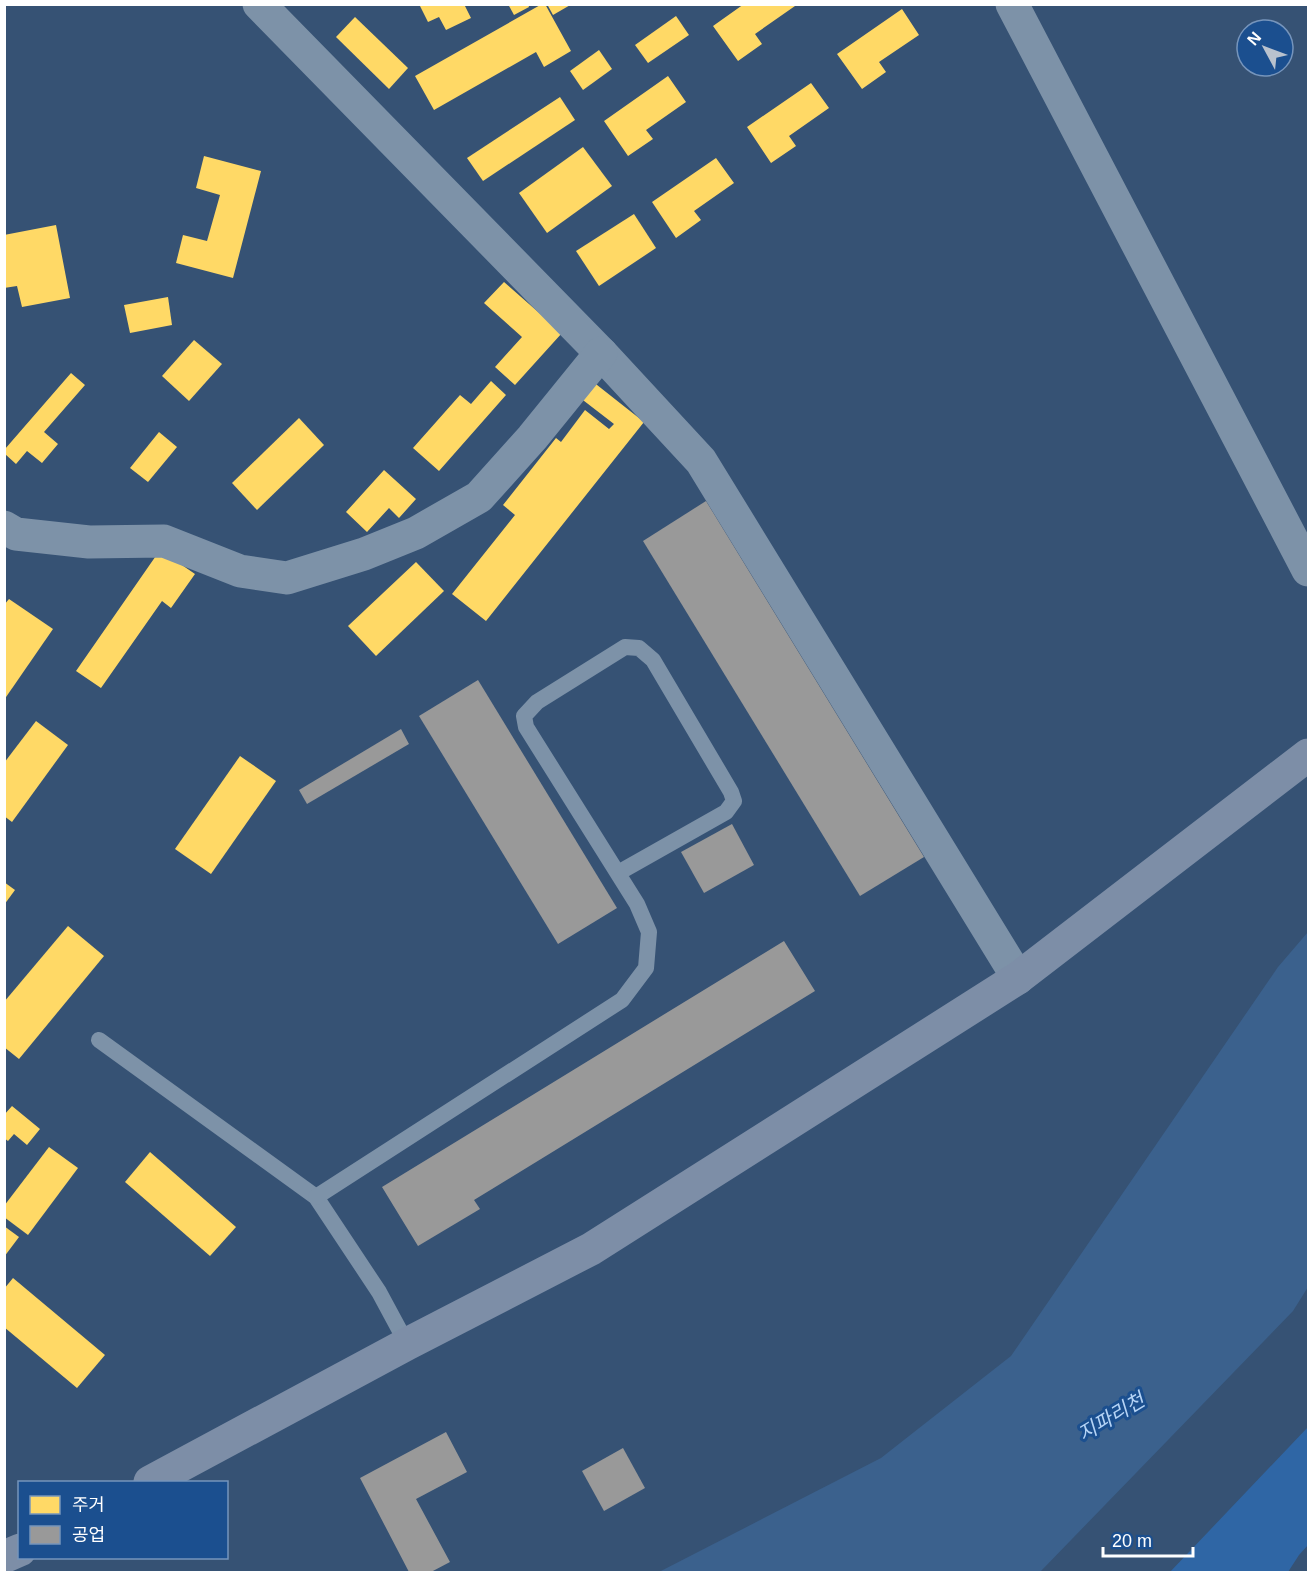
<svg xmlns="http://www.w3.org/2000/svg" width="1313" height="1577" font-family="Arial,'Noto Sans KR',sans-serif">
	<rect width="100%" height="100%" fill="#365274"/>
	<polygon fill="#2f66a5" points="1308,1427 1308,1545 1299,1555 1288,1572 1170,1572"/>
	<polygon fill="#3b618d" points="1308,932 1308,1287 1293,1311 1040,1572 659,1572 881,1458 1011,1356 1278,967"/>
	<g fill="#ffd966">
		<polygon points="419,4 464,4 471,18 446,30 439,17 428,22"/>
		<polygon points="508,4 528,4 529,7 514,15"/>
		<polygon points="542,4 545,4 571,51 544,67 536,52 434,110 415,76"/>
		<polygon points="547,4 572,4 553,15"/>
		<polygon points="744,4 794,4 795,6 755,34 762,44 738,61 713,26"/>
		<polygon points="902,9 919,35 879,62 886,72 862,89 837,54"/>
		<polygon points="676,16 689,35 648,63 635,45"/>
		<polygon points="355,17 408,68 389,89 336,37"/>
		<polygon points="599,50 612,69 583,90 570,71"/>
		<polygon points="668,76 686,102 646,130 653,139 628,156 604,121"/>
		<polygon points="811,83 829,108 789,136 796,146 771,163 747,127"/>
		<polygon points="560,97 575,120 483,181 467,158"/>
		<polygon points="583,147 612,186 547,233 519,193"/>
		<polygon points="204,156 261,171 233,278 176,263 183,235 207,241 220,195 196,188"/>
		<polygon points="716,158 734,183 694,211 701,220 676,238 652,202"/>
		<polygon points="634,214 656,248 599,286 576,251"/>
		<polygon points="56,225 70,298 22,307 17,286 4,288 4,235"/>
		<polygon points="504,282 562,333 515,385 495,367 522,337 484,303"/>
		<polygon points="168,297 172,325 130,333 124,305"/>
		<polygon points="194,340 222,364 189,401 162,376"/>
		<polygon points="71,373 85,385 44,432 58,444 42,463 27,451 16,464 5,454 5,449"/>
		<polygon points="491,381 506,395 439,471 413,448 460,395 471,404"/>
		<polygon points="592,381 644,422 486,621 452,594 515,515 503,505 556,438 561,442 585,410 609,429 614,424 579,397"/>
		<polygon points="299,418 324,445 257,510 232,483"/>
		<polygon points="159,432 177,447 148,482 130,468"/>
		<polygon points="384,470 416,499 399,518 389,508 367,532 346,512"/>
		<polygon points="160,550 195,574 171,608 162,601 101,688 76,671"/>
		<polygon points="416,562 444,591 376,656 348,626"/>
		<polygon points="9,599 53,629 4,700 4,605"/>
		<polygon points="36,721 68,745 12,822 4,816 4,763"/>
		<polygon points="240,756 276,781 211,874 175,849"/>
		<polygon points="4,882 15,890 4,905"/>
		<polygon points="68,926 104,956 19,1059 4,1047 4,1002"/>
		<polygon points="12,1106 40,1129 27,1145 14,1134 8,1141 4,1138 4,1115"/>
		<polygon points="49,1147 78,1168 28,1235 4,1217 4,1206"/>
		<polygon points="150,1152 236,1227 210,1256 125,1182"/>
		<polygon points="4,1226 19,1237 4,1257"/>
		<polygon points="13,1278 105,1355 77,1388 4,1327 4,1289"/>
	</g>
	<g fill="#999">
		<polygon points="706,501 924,857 860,896 643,541"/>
		<polygon points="478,680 617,908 558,944 419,716"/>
		<polygon points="401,729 409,744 307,804 299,790"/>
		<polygon points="732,824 754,865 704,893 681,852"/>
		<polygon points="784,941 815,991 474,1200 480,1209 418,1246 382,1187"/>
		<polygon points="446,1432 467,1472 416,1499 450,1562 431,1572 409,1572 360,1478"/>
		<polygon points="623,1448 645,1488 604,1511 582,1471"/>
	</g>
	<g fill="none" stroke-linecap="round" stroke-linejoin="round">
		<g stroke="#7d92a8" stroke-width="16">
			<polyline points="99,1040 316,1197 379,1292 407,1344"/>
			<polyline points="316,1197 622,1000 646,968 649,932 637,904 526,727 524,716 537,702 625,647 639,648 653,660 731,792 734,801 726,812 618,873"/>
		</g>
		<g stroke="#7d92a8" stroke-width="33">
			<polyline points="259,4 601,353 701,461 1018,978"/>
			<polyline points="1012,4 1308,570"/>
			<polyline points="4,527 16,534 89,542 164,541 240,571 287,578 364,554 416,533 479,497 532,438 601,353"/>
		</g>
		<g stroke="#7d8ea7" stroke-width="33">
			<polyline points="150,1482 407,1344 591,1249 1018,978 1308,755"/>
			<polyline points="4,1557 20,1550"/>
		</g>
	</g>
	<g text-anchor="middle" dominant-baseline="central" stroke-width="6" stroke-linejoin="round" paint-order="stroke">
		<g font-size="20" font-style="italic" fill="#b5d3f5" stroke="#1b4f8f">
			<text transform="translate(1111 1417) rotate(-31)">지파리천</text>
		</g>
	</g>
	<rect width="1313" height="1577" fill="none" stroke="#ffffff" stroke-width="12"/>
	<rect x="18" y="1481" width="210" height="78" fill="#1b4f8f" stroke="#7695bc" stroke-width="1.5"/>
	<rect x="30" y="1496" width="30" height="18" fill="#ffd966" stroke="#7695bc" stroke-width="1.5"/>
	<text x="72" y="1511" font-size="18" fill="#ffffff">주거</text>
	<rect x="30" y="1526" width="30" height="18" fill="#999999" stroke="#7695bc" stroke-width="1.5"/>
	<text x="72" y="1541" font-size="18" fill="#ffffff">공업</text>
	<g transform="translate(1265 48) rotate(311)"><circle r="28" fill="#1b4f8f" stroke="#7695bc" stroke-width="1.5"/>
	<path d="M0-4.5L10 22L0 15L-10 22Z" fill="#b9c2ce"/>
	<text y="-9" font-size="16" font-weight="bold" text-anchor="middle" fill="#ffffff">N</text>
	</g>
	<path d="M1103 1547v9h90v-9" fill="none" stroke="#ffffff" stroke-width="3"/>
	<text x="1112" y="1547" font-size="18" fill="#ffffff" stroke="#1b4f8f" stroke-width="4.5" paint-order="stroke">20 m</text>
</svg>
